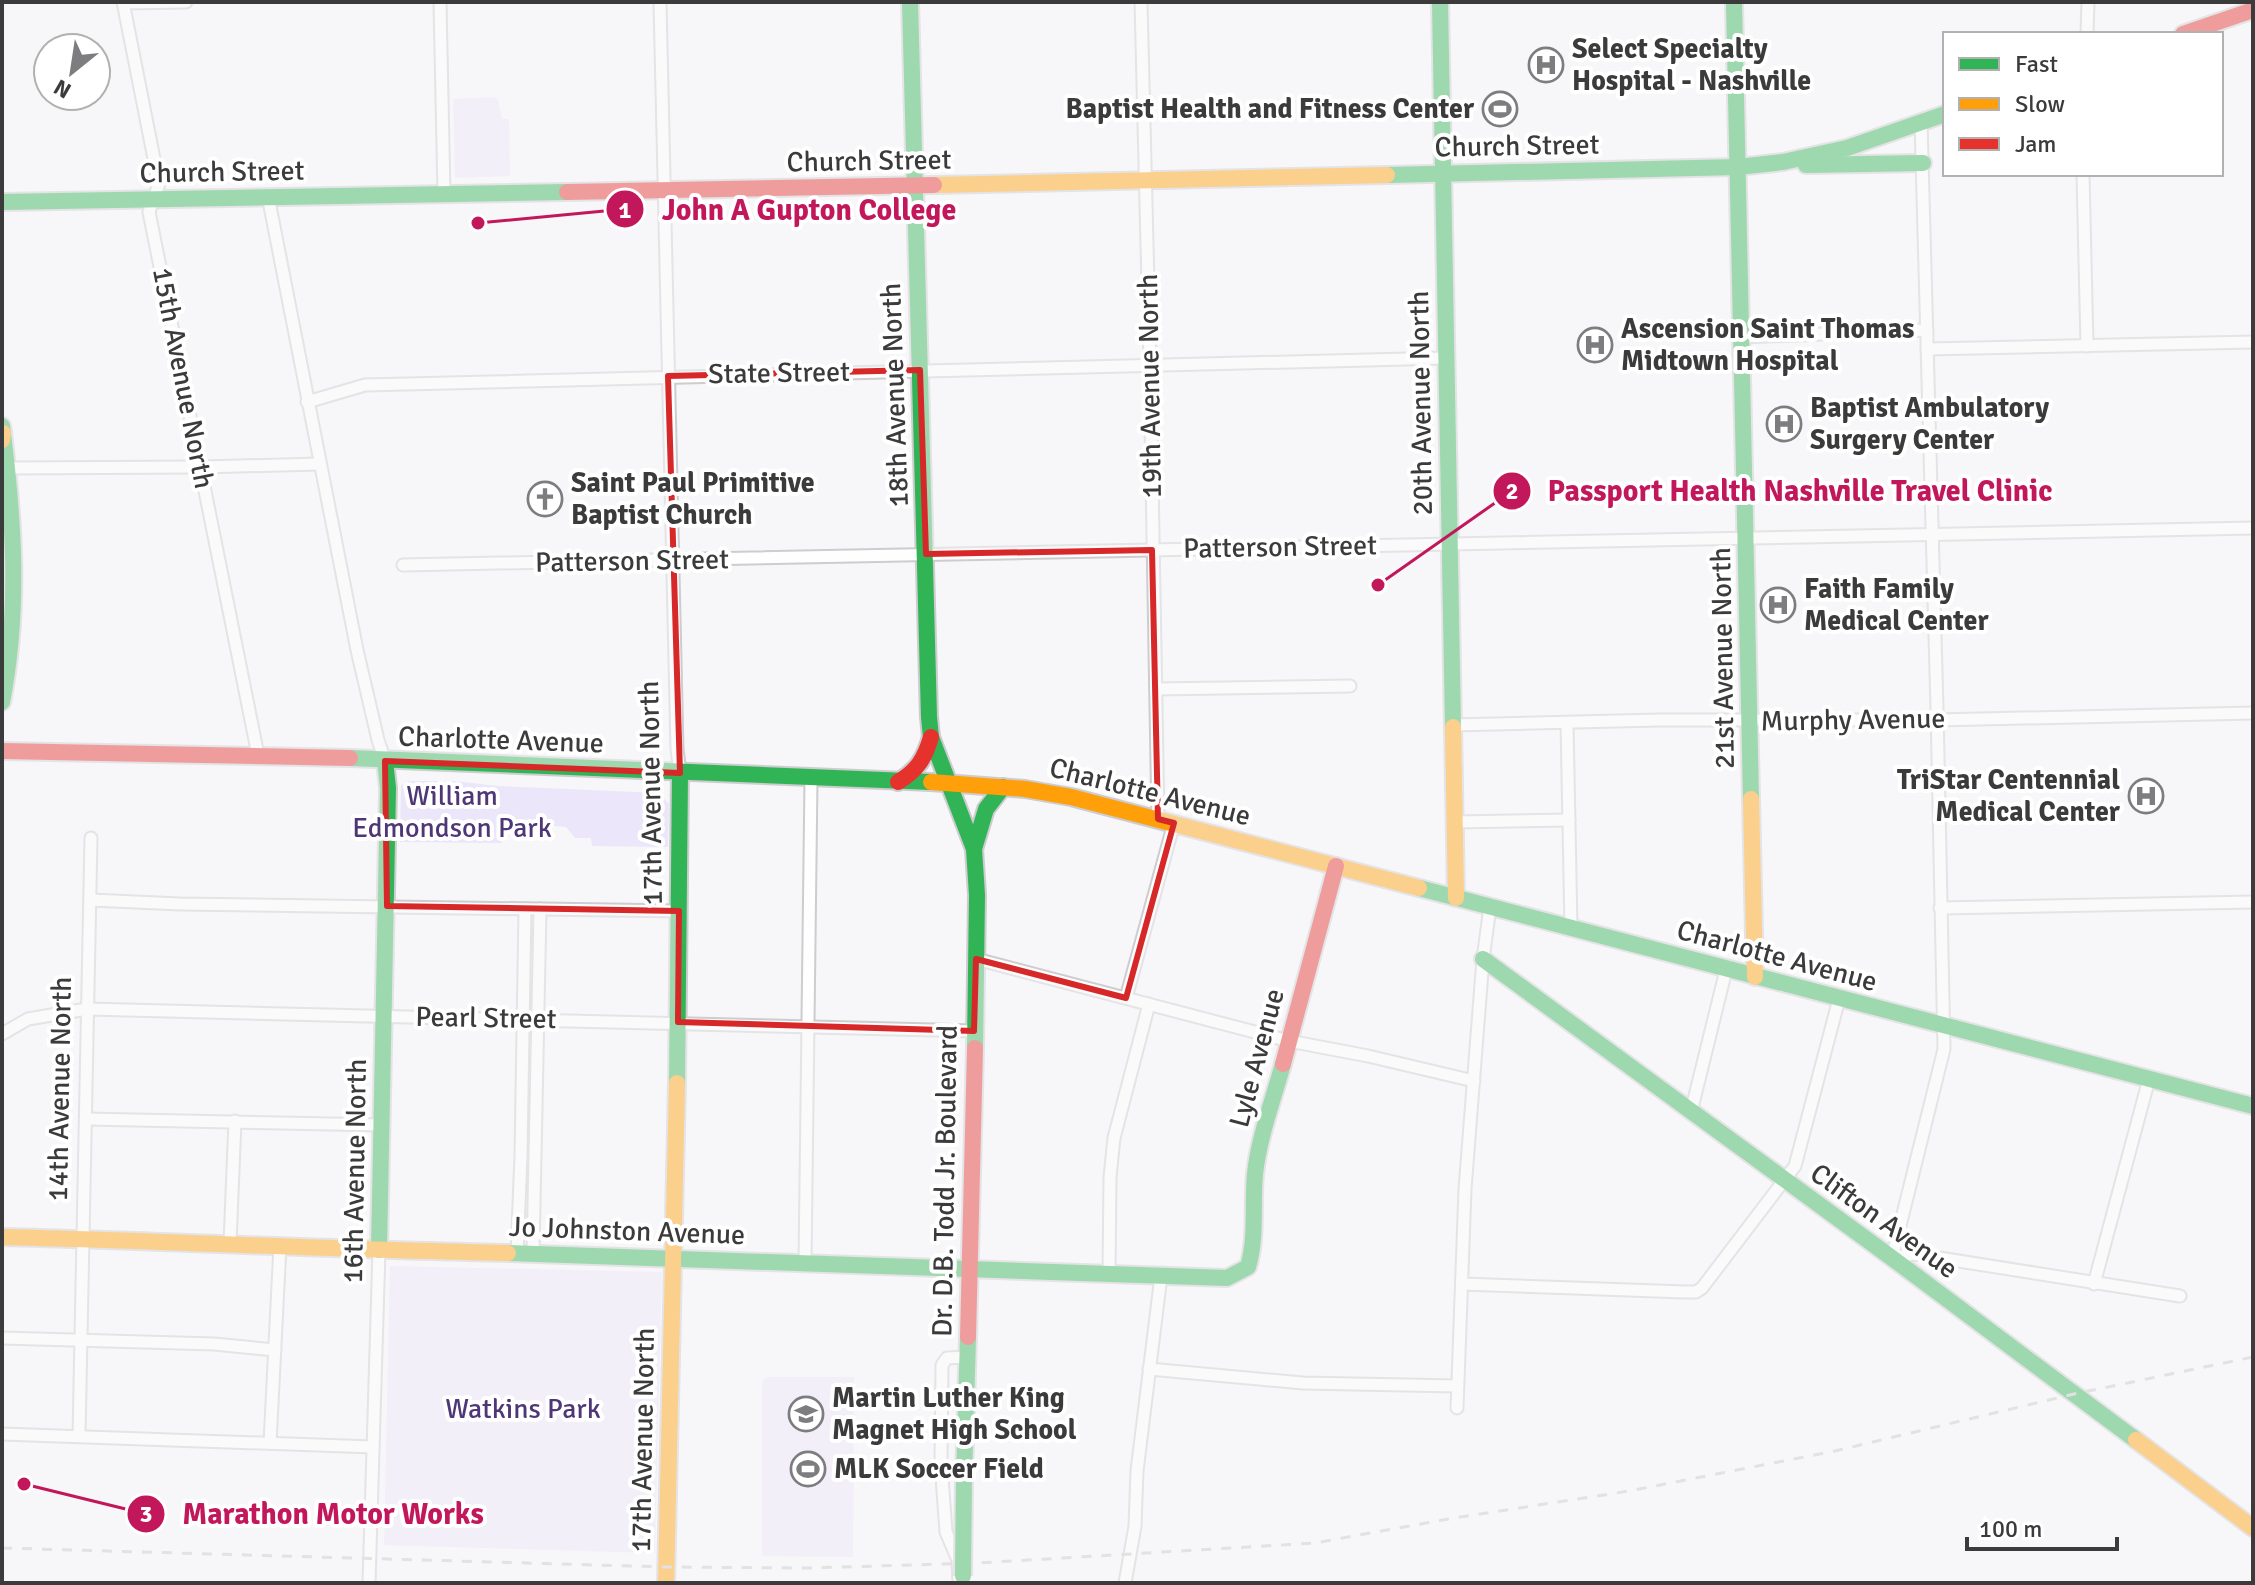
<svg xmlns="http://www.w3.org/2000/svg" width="2255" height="1585" font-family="Signika,sans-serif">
	<rect width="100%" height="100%" fill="#f7f6f8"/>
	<g fill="#ebe6fa">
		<polygon points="494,97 498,100 502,119 509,119 510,176 455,178 453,99"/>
		<polygon points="409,781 454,781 498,786 659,793 669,804 668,847 592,846 591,838 575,838 566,827 512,822 502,832 502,843 400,842 401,785"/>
		<polygon points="390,1266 662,1272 655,1553 384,1545"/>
		<polygon points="769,1377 854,1377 853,1557 762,1556 762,1382 764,1379"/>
	</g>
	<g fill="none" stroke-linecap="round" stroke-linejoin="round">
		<g stroke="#cdccce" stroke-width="15">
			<g id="street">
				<polyline points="123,2 159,184 149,212 258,755"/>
				<polyline points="440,2 444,194"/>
				<polyline points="660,2 677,749 680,773"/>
				<polyline points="1141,2 1150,365 1158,819"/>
				<polyline points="124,3 186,2"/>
				<polyline points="2087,34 2088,2"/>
				<polyline points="1921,122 1937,709 1944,1049 1892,1258 1914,1254 2180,1296"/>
				<polyline points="2083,174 2087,346"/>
				<polyline points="268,196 357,650 378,740 385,761"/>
				<polyline points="1742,337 1927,330"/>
				<polyline points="1927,349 2253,342"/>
				<polyline points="307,402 365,385 1446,358"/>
				<polyline points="7,468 201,467 319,464"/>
				<polyline points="403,565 2253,528"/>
				<polyline points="1156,689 1350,686"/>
				<polyline points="1567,723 1571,928"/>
				<polyline points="1453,725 1659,720 1937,720 2253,713"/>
				<polyline points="1455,822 1569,820"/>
				<polyline points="91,900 180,904 679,911"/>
				<polyline points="1940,908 2253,902"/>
				<polyline points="976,959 1289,1041 1368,1056 1474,1081"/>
				<polyline points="1126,998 1174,823"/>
				<polyline points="2,1034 28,1019 87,1009 974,1031"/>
				<polyline points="1691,1112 1726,970"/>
				<polyline points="86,1119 382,1125"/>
				<polyline points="230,1243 235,1121"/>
				<polyline points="517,1253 521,1156 525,909"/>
				<polyline points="533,1254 540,909"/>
				<polyline points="805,1264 811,779"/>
				<polyline points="1109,1273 1110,1177 1114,1138 1149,1004"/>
				<polyline points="1462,1284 1684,1292 1696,1292 1702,1288 1795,1166 1839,999"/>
				<polyline points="2094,1284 2149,1079"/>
				<polyline points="2,1338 214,1344 275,1350"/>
				<polyline points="1149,1369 1303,1383 1457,1386"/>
				<polyline points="1457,1408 1465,1189 1483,959 1490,907"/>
				<polyline points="2,1434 373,1447"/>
				<polyline points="79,1436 91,838"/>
				<polyline points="270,1443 280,1246"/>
				<polyline points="369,1583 379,1250"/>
				<polyline points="959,1583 958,1560 946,1532 941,1463 942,1365 947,1358 968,1357"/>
				<polyline points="1125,1583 1135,1526 1137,1471 1161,1276"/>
			</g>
		</g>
		<g stroke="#cdccce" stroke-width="20">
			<g id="fast">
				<polyline points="910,2 929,717 931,737 974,849 977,895 975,1048"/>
				<polyline points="1440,2 1453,727"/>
				<polyline points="1734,2 1751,799"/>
				<polyline points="1806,165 1923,163"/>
				<polyline points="1387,175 1738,167 1783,162 1847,148 1945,114"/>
				<polyline points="2,202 567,192"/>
				<path d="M 2,426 C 14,519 20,610 2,702"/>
				<polyline points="350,758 931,782"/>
				<polyline points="974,849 986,809 1003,787"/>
				<polyline points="1419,888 2253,1106"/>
				<polyline points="1483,959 1892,1258 2136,1440"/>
				<polyline points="677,1083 680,773"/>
				<polyline points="379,1250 388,788 385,761"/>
				<path d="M 508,1253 L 1227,1278 L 1248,1267 C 1257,1236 1252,1205 1255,1174 C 1259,1137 1273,1100 1283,1064"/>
				<polyline points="964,1477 968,1337"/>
			</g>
		</g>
		<g stroke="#cdccce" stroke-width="20">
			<g id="slow">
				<polyline points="934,185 1387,175"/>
				<polyline points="2,440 3,433"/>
				<polyline points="1453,727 1456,898"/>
				<polyline points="931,782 1025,789 1071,797 1419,888"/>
				<polyline points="1751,799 1755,977"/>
				<path d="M 2,1237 C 171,1241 339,1250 508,1253"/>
				<polyline points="2136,1440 2253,1528"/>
				<polyline points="666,1583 677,1083"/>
			</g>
		</g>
		<g stroke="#cdccce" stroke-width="20">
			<g id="jam">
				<polyline points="2183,34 2253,10"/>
				<polyline points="567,192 934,185"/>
				<polyline points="2,751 350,758"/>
				<path d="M 898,782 C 917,771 925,758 931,737"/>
				<polyline points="1283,1064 1336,866"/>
				<polyline points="968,1337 975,1048"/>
			</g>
		</g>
		<use href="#street" stroke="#fefefe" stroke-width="11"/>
		<use href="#fast" stroke="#30b455" stroke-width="16"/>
		<use href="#slow" stroke="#ff9f0a" stroke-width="16"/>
		<use href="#jam" stroke="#e5322d" stroke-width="16"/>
		<polyline stroke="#c9c9c9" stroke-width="3" stroke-dasharray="10 10" stroke-linecap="butt" points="2,1548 666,1567 808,1568 978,1563 1315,1543 1448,1519 1629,1491 1835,1451 2074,1394 2253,1357"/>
		<g stroke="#cdccce" stroke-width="20" stroke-linecap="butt">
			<polyline id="fast-bridge" points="963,1576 964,1477"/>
		</g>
		<use href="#fast-bridge" stroke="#30b455" stroke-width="16"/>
	</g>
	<path d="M0 0H2255V1585H0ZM 920,370 L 926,554 L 1152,550 L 1158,819 L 1174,823 L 1126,998 L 976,959 L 974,1031 L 678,1022 L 679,911 L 387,906 L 385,761 L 680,773 L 668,376 Z" fill="#f7f6f8" fill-opacity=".55" fill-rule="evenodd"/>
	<path fill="none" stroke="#d62828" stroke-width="6" stroke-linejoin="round" d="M 920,370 L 926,554 L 1152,550 L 1158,819 L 1174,823 L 1126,998 L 976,959 L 974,1031 L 678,1022 L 679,911 L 387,906 L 385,761 L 680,773 L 668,376 Z"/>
	<defs>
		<g id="hospital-ring" transform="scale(1.8)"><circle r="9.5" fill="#fff" stroke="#7d7c7e" stroke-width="1.5"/><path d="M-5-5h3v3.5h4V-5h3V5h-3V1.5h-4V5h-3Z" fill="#7d7c7e"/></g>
		<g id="stadium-ring" transform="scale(1.8)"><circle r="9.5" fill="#fff" stroke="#7d7c7e" stroke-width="1.5"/><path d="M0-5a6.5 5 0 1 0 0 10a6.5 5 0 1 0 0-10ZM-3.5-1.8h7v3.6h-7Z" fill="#7d7c7e"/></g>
		<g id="church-ring" transform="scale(1.8)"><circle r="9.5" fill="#fff" stroke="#7d7c7e" stroke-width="1.5"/><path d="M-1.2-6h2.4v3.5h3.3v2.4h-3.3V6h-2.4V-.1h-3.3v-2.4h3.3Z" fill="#7d7c7e"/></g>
		<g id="school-ring" transform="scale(1.8)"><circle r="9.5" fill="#fff" stroke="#7d7c7e" stroke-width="1.5"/><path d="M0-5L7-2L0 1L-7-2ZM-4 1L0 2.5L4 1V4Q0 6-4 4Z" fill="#7d7c7e"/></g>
	</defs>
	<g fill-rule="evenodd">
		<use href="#hospital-ring" x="1546" y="65"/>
		<use href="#stadium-ring" x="1500" y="109"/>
		<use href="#hospital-ring" x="1595" y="345"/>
		<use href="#hospital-ring" x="1784" y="424"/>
		<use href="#church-ring" x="545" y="499"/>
		<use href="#hospital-ring" x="1778" y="605"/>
		<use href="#hospital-ring" x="2146" y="796"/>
		<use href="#school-ring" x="806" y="1414"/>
		<use href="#stadium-ring" x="808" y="1469"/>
	</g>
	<g text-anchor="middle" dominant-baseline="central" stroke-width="8" stroke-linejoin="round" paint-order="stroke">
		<g font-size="28" font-weight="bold" fill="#3b3b3c" stroke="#fff" text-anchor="start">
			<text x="1572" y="49">Select Specialty<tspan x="1572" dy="32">Hospital - Nashville</tspan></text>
			<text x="1474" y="109" text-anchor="end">Baptist Health and Fitness Center</text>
			<text x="1621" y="329">Ascension Saint Thomas<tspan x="1621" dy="32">Midtown Hospital</tspan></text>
			<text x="1810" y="408">Baptist Ambulatory<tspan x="1810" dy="32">Surgery Center</tspan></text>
			<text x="571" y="483">Saint Paul Primitive<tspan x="571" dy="32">Baptist Church</tspan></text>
			<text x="1804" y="589">Faith Family<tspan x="1804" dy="32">Medical Center</tspan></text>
			<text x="2120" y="780" text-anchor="end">TriStar Centennial<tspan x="2120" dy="32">Medical Center</tspan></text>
			<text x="832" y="1398">Martin Luther King<tspan x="832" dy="32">Magnet High School</tspan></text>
			<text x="834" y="1469">MLK Soccer Field</text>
		</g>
		<g font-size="28" fill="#3b3b3c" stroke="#fff">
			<text transform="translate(1517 146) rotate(-1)">Church Street</text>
			<text transform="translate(869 161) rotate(-1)">Church Street</text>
			<text transform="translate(222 172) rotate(-1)">Church Street</text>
			<text transform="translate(779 373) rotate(-1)">State Street</text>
			<text transform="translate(183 378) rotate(79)">15th Avenue North</text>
			<text transform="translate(1150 386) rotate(-91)">19th Avenue North</text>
			<text transform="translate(895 395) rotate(-92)">18th Avenue North</text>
			<text transform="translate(1421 403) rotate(-91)">20th Avenue North</text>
			<text transform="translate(1280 547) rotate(-1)">Patterson Street</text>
			<text transform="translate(632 561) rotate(-1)">Patterson Street</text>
			<text transform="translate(1723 658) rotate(-91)">21st Avenue North</text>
			<text transform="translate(1853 720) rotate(-1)">Murphy Avenue</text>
			<text transform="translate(501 740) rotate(2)">Charlotte Avenue</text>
			<text transform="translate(1150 792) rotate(14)">Charlotte Avenue</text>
			<text transform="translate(651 793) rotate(-91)">17th Avenue North</text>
			<text transform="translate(1777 956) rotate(15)">Charlotte Avenue</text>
			<text transform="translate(486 1018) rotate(1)">Pearl Street</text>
			<text transform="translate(1257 1058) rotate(-75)">Lyle Avenue</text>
			<text transform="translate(60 1089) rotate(-89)">14th Avenue North</text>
			<text transform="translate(355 1171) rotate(-89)">16th Avenue North</text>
			<text transform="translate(945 1181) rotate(-89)">Dr. D.B. Todd Jr. Boulevard</text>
			<text transform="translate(1884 1221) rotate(36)">Clifton Avenue</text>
			<text transform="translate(627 1231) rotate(2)">Jo Johnston Avenue</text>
			<text transform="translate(643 1440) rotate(-89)">17th Avenue North</text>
		</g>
		<g font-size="28" fill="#4e3677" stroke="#fff">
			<text x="452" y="796">William<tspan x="452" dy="32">Edmondson Park</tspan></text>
			<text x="523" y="1409">Watkins Park</text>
		</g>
	</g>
	<path fill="none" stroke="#c2185b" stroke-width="3" d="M478 223L625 209M1378 585L1512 491M24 1484L146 1514"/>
	<g fill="#c2185b" stroke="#fff" stroke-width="3">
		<circle cx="478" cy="223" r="8"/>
		<circle cx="1378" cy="585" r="8"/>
		<circle cx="24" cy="1484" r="8"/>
		<circle cx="625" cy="209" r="20"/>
		<circle cx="1512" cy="491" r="20"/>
		<circle cx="146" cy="1514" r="20"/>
	</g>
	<g font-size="24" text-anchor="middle" font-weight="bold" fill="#fff">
		<text x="625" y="218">1</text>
		<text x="1512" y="499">2</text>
		<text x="146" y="1522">3</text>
	</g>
	<g font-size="30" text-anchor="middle" font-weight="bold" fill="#c2185b" stroke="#fff" stroke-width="8" stroke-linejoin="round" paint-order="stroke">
		<text x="809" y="220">John A Gupton College</text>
		<text x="1800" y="501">Passport Health Nashville Travel Clinic</text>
		<text x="333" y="1524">Marathon Motor Works</text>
	</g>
	<rect width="2255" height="1585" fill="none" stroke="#3b3b3c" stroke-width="8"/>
	<rect x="1943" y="32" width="280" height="144" fill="#ffffff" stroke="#b1b1b1" stroke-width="2"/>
	<rect x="1959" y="58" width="40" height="12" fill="#30b455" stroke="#b1b1b1" stroke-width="2"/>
	<text x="2015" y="72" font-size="24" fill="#3b3b3c">Fast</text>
	<rect x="1959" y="98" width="40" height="12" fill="#ff9f0a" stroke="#b1b1b1" stroke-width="2"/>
	<text x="2015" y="112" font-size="24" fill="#3b3b3c">Slow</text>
	<rect x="1959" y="138" width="40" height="12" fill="#e5322d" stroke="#b1b1b1" stroke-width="2"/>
	<text x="2015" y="152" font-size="24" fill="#3b3b3c">Jam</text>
	<g transform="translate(72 72) rotate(210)"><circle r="38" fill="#ffffff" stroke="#b1b1b1" stroke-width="2"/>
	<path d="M0-6L14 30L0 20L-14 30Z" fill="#7d7c7e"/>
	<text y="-12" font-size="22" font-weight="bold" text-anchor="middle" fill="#3b3b3c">N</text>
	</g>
	<path d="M1967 1537v12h150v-12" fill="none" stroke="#3b3b3c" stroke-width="4"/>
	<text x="1979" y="1537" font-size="24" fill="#3b3b3c" stroke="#ffffff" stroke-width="6" paint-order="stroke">100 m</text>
</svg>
